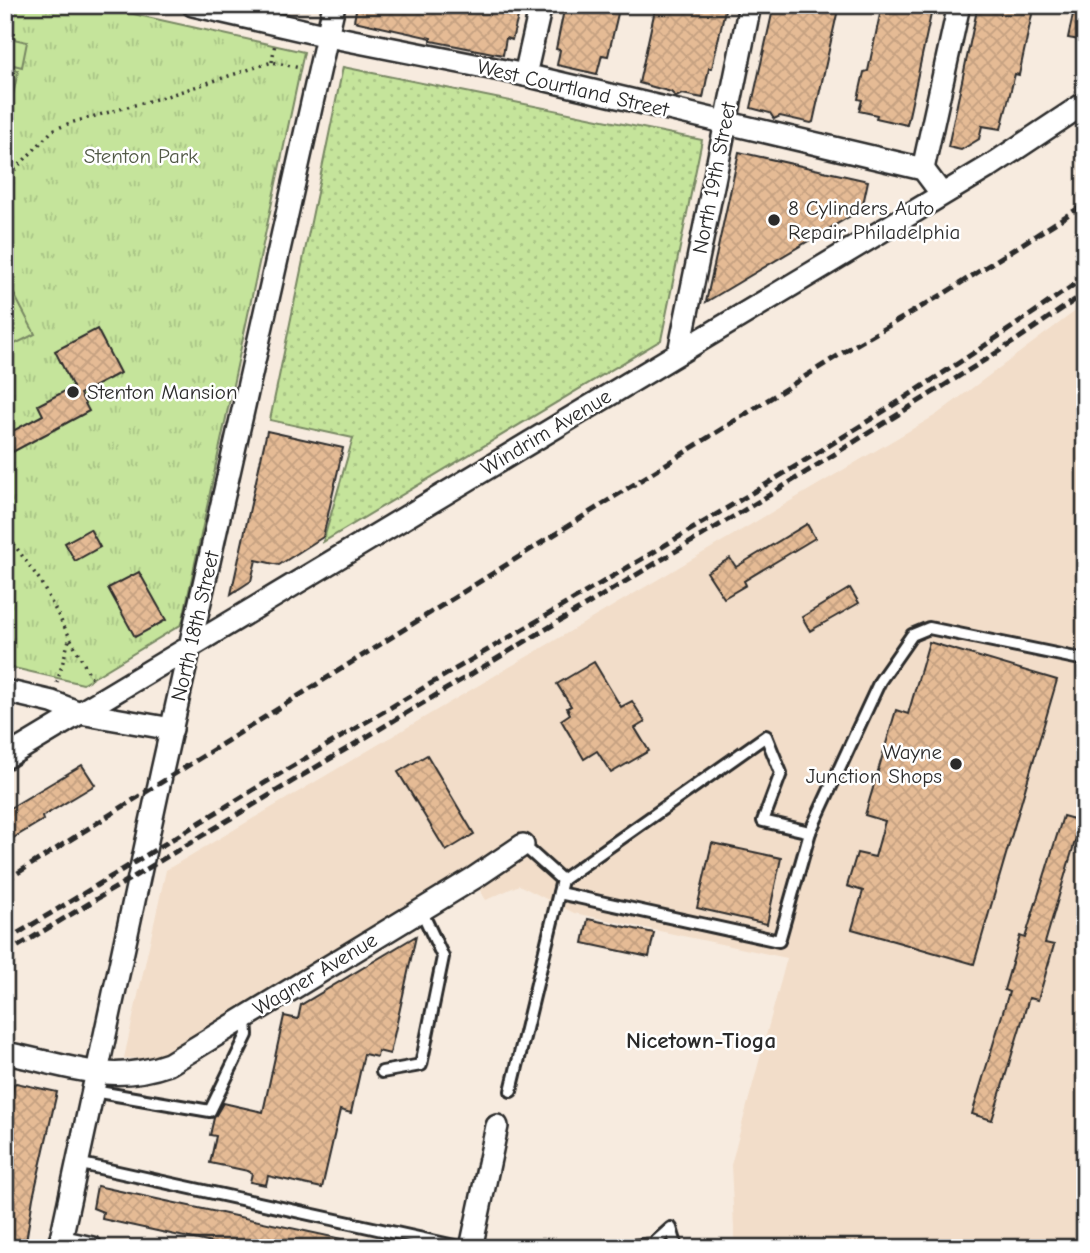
<svg xmlns="http://www.w3.org/2000/svg" width="1090" height="1253" font-family="'Comic Neue',sans-serif">
	<defs>
		<pattern id="grass-dots" width="8" height="8" patternUnits="userSpaceOnUse" patternTransform="scale(1.75)"><rect width="8" height="8" fill="#c5e49b"/><path d="M2 2h.1M6 6h.1" fill="none" stroke="#a9c486" stroke-width="1.8" stroke-linecap="round"/></pattern>
		<pattern id="park-tufts" width="24" height="20" patternUnits="userSpaceOnUse" patternTransform="scale(1.75)"><rect width="24" height="20" fill="#c5e49b"/><path d="M3 7l-1-3M5 7V3M7 7l1-3M15 17l-1-3M17 17v-4M19 17l1-3" fill="none" stroke="#a9c486"/></pattern>
		<pattern id="building-cross-hatch" width="8" height="8" patternUnits="userSpaceOnUse" patternTransform="scale(1.75)"><rect width="8" height="8" fill="#e5bb95"/><path d="M0 0l8 8M0 8l8-8" fill="none" stroke="#c5a181"/></pattern>
	</defs>
	<rect width="100%" height="100%" fill="#f7ebdf"/>
	<filter id="ink" filterUnits="userSpaceOnUse"><feTurbulence type="fractalNoise" baseFrequency=".0143" numOctaves="2"/><feDisplacementMap in="SourceGraphic" scale="14" xChannelSelector="R" yChannelSelector="G"/><feConvolveMatrix kernelMatrix="1 2 1 2 8 2 1 2 1" color-interpolation-filters="sRGB"/></filter>
	<g filter="url(#ink)">
		<polygon fill="#f2ddc9" points="1085,304 1084,1248 735,1248 731,1165 787,958 574,913 519,885 486,900 467,870 163,1060 124,1058 166,870 936,415"/>
		<polygon fill="url(#grass-dots)" stroke="#788863" stroke-width="2" points="343,67 702,140 661,340 323,542 353,438 270,420"/>
		<polygon fill="url(#park-tufts)" stroke="#788863" stroke-width="2" points="5,5 93,5 304,52 182,624 83,684 5,666"/>
		<g fill="#c5e49b" stroke="#788863" stroke-width="2">
			<polygon points="5,37 27,42 22,67 5,63"/>
			<polygon points="5,68 18,71 5,133"/>
			<polygon points="5,277 35,334 5,349"/>
		</g>
		<g fill="url(#building-cross-hatch)" stroke="#2b2b2b" stroke-width="2">
			<polygon points="357,5 521,5 512,40 506,38 503,55 431,41 431,38 354,21"/>
			<polygon points="565,5 620,5 608,56 602,55 597,74 557,65 560,50 556,49"/>
			<polygon points="656,5 726,5 712,68 709,68 703,98 682,94 676,97 671,92 639,83"/>
			<polygon points="774,5 839,5 813,122 811,123 780,116 774,119 770,113 751,108"/>
			<polygon points="882,5 933,5 907,125 876,118 877,115 859,111 862,100 858,99 864,72 868,71"/>
			<polygon points="978,5 1034,5 1019,75 1015,74 1001,129 982,126 979,139 961,150 948,147"/>
			<polygon points="1075,5 1085,5 1085,41 1068,38"/>
			<polygon points="739,152 868,181 862,209 706,302"/>
			<polygon points="97,329 120,373 80,394 89,411 5,456 5,435 43,415 38,405 73,387 55,351"/>
			<polygon points="267,431 343,448 323,537 279,565 256,560 251,581 231,594"/>
			<polygon points="807,524 815,538 744,581 746,585 724,598 707,572 730,558 736,567"/>
			<polygon points="90,529 100,547 75,561 65,543"/>
			<polygon points="139,572 166,620 135,637 108,588"/>
			<polygon points="850,588 859,603 810,631 802,617"/>
			<polygon points="929,642 1057,680 974,964 852,929 863,891 847,886 857,853 875,857 885,821 865,815 896,710 908,714"/>
			<polygon points="594,662 621,707 632,701 645,722 635,728 649,751 611,773 597,751 584,759 561,720 570,714 567,708 571,706 557,684"/>
			<polygon points="427,755 474,834 446,851 398,772"/>
			<polygon points="82,765 95,785 42,817 43,820 5,843 5,811"/>
			<polygon points="1063,816 1081,821 1045,943 1054,945 1038,1000 1029,998 992,1120 972,1114 1009,992 1004,990 1020,936 1025,938"/>
			<polygon points="712,843 781,858 767,924 697,908"/>
			<polygon points="588,919 654,933 649,957 583,943"/>
			<polygon points="416,936 390,1054 378,1051 377,1057 364,1054 351,1113 340,1110 322,1188 268,1176 266,1185 250,1182 252,1173 248,1171 210,1163 216,1136 210,1135 214,1118 223,1103 263,1112 284,1016 298,1019 301,1005"/>
			<polygon points="16,1083 57,1092 33,1198 25,1248 5,1248 5,1122 14,1084"/>
			<polygon points="97,1186 351,1241 351,1248 235,1248 102,1219 103,1212 93,1208"/>
		</g>
		<g fill="none" stroke-linecap="round" stroke-linejoin="round">
			<g stroke="#2b2b2b" stroke-width="16">
				<g id="lane">
					<polyline points="810,832 880,681 912,635 929,628 1085,660"/>
					<polyline points="559,893 779,941 810,832 763,821 781,773 766,736 562,880"/>
					<polyline points="382,1072 421,1065 443,957 421,910"/>
					<polyline points="5,1073 9,1054"/>
					<polyline points="93,1091 210,1111 247,1035 246,1017"/>
					<polyline points="511,1091 562,880 523,845"/>
					<polyline points="77,1163 464,1248"/>
					<polyline points="612,1248 653,1244 671,1228 677,1248"/>
				</g>
			</g>
			<g stroke="#2b2b2b" stroke-width="26">
				<g id="street">
					<polyline points="193,5 328,36 525,75 923,169 941,193"/>
					<polyline points="525,75 541,5"/>
					<polyline points="923,169 959,5"/>
					<polyline points="679,352 750,5"/>
					<polyline points="5,691 52,702 80,713 172,729"/>
					<polyline points="5,758 990,166 1085,103"/>
					<path d="M 5,1053 C 65,1064 108,1086 169,1064 L 474,878 L 523,845"/>
					<polyline points="60,1241 92,1248"/>
					<polyline points="59,1248 162,771 334,5"/>
					<polyline points="471,1248 497,1126"/>
				</g>
			</g>
			<g stroke="#2b2b2b" stroke-width="3.5" stroke-dasharray="2 5" stroke-linecap="butt">
				<polyline points="272,62 275,43"/>
				<polyline points="5,165 18,168"/>
				<polyline points="5,180 53,130 70,123 167,96 272,62 300,68"/>
				<polyline points="5,532 39,579 93,681"/>
				<polyline points="57,683 69,640"/>
			</g>
			<use href="#lane" stroke="#fff" stroke-width="10"/>
			<use href="#street" stroke="#fff" stroke-width="21"/>
			<g stroke="#2b2b2b" stroke-width="5" stroke-dasharray="10 5" stroke-linecap="butt">
				<polyline points="5,881 847,350 945,293 1085,204"/>
				<path d="M 5,941 C 136,862 266,781 398,703 C 629,566 865,432 1085,277"/>
				<polyline points="5,954 771,494 1012,343 1085,293"/>
			</g>
		</g>
	</g>
	<g fill="#2b2b2b" stroke="#fff" stroke-width="2.5">
		<circle cx="774" cy="220" r="7"/>
		<circle cx="73" cy="392" r="7"/>
		<circle cx="956" cy="764" r="7"/>
	</g>
	<g text-anchor="middle" dominant-baseline="central" stroke-width="5" stroke-linejoin="round" paint-order="stroke">
		<g font-size="21" fill="#2b2b2b" stroke="#fff">
			<text transform="translate(573 88) rotate(13)">West Courtland Street</text>
			<text transform="translate(714 178) rotate(-79)">North 19th Street</text>
			<text transform="translate(546 432) rotate(-31)">Windrim Avenue</text>
			<text transform="translate(195 626) rotate(-77)">North 18th Street</text>
			<text transform="translate(315 974) rotate(-31)">Wagner Avenue</text>
		</g>
		<g font-size="21" fill="#525947" stroke="#fff">
			<text x="141" y="156">Stenton Park</text>
		</g>
		<g font-size="21" fill="#2b2b2b" stroke="#fff" text-anchor="start">
			<text x="788" y="208">8 Cylinders Auto<tspan x="788" dy="24">Repair Philadelphia</tspan></text>
			<text x="87" y="392">Stenton Mansion</text>
			<text x="942" y="752" text-anchor="end">Wayne<tspan x="942" dy="24">Junction Shops</tspan></text>
		</g>
		<g font-size="23" font-weight="bold" fill="#2b2b2b" stroke="#fff">
			<text x="701" y="1040">Nicetown-Tioga</text>
		</g>
	</g>
	<rect width="1090" height="1253" fill="none" stroke="#fff" stroke-width="28"/>
	<rect x="14" y="14" width="1062" height="1225" fill="none" stroke="#2b2b2b" stroke-width="2.5" filter="url(#ink)"/>
</svg>
